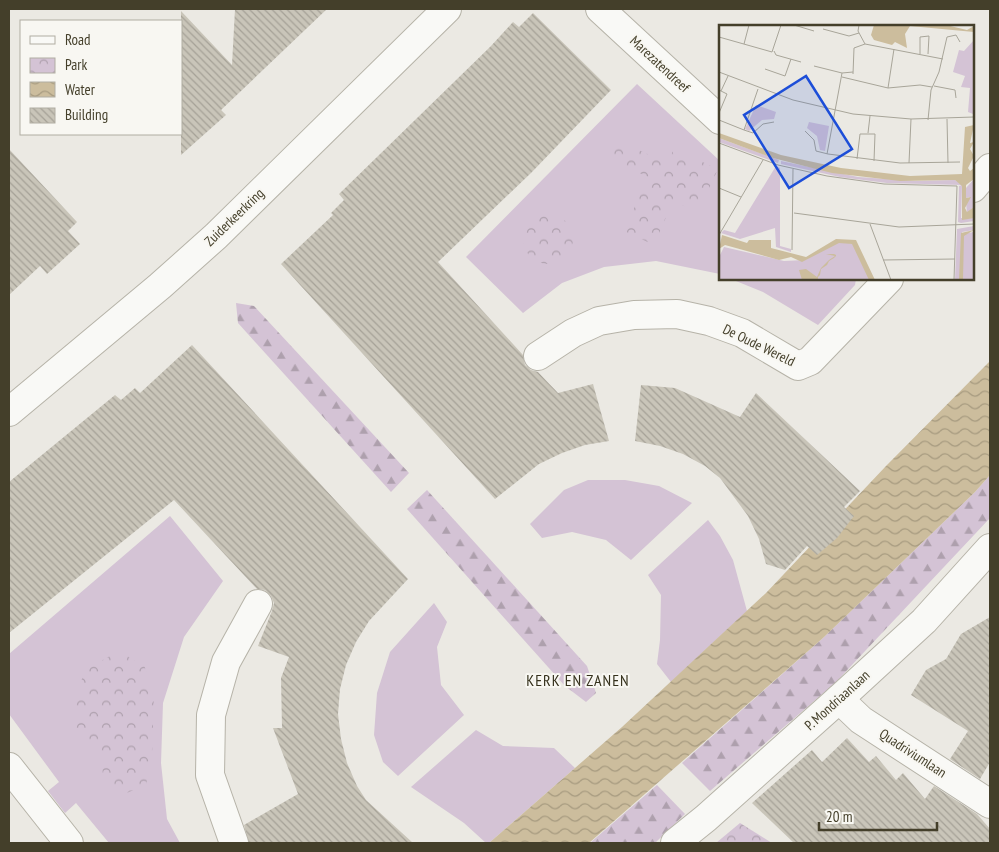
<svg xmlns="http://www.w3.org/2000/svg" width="999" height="852" font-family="'PT Sans Narrow',sans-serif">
	<defs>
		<pattern id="forest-firs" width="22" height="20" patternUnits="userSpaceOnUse" patternTransform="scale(1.25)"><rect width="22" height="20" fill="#d4c3d5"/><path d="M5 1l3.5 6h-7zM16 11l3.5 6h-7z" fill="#aea0ad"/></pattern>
		<pattern id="park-crowns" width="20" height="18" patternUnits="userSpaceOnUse" patternTransform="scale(1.25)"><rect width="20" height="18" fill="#d4c3d5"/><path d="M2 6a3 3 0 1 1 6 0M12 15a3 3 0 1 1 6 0" fill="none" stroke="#aea0ad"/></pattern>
		<pattern id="water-waves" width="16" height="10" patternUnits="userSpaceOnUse" patternTransform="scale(1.25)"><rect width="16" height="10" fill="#ccbd9d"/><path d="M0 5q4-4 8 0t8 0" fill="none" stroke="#a79b80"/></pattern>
		<pattern id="building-back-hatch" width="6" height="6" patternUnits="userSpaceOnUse" patternTransform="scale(1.25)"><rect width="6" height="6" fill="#c9c5b9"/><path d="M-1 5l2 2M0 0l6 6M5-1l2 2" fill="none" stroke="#a5a197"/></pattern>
	</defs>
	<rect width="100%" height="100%" fill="#ebe9e3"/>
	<g fill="#d4c3d5">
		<polygon points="637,84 720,161 720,274 656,261 604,267 562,283 523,313 466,257"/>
		<polygon points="731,279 856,279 855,285 818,325 763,292"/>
		<polygon points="588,480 625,480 659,486 692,503 631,560 606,540 572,532 542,538 530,524 564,490"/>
		<polygon points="170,516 223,581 184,637 163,703 161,763 167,819 180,843 109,843 76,803 65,813 48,791 59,782 9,714 9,654"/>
		<polygon points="708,520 720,536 733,560 747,611 671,682 657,664 660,640 661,595 648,575"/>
		<polygon points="434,603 447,622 437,647 441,685 464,715 398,776 383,762 374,735 377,693 390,652"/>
		<polygon points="476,730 503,746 554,748 575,768 489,843 486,843 464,823 411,787"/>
	</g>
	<g fill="url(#forest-firs)">
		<polygon points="236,303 254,306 409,473 391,492 238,323"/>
		<polygon points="990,475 990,518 835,683 710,791 682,763 823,638 975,492"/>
		<polygon points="427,490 587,666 596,693 586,702 565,686 407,509"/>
		<polygon points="657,785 685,814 655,843 590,843"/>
	</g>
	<g fill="url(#park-crowns)">
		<polygon points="617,140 667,163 674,149 718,169 698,212 673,201 654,245 624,231 648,177 609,159"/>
		<circle cx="548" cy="239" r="25"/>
		<polygon points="121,650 131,659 144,665 154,694 152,756 146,785 117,797 103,777 101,750 77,734 72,703 86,669"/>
		<polygon points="740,823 772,843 716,843"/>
	</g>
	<polygon fill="url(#water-waves)" points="990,361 990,475 975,492 823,638 589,843 489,843 622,727 766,593 886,466"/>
	<g fill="url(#building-back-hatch)">
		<polygon points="235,9 327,9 221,110 226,115 181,155 181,11 232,65"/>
		<polygon points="533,13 611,90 531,173 438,262 523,355 525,365 531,370 538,372 558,393 593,384 609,441 585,445 562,453 539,464 495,499 281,264 333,215 331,213 344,200 339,194 491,46 513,22 519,27"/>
		<polygon points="9,149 77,222 68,231 80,244 47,274 40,266 9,295"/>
		<polygon points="192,345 408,579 369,621 356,642 346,665 340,689 338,714 341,739 347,763 357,786 366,800 413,843 249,843 244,825 298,794 273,728 282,728 281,678 289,657 258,646 272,611 274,603 271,596 265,590 257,589 174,500 9,633 9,482 115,395 121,400 135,388 140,393"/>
		<polygon points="641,385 675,388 740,417 756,393 860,491 844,507 854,516 837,538 817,555 807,546 785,570 766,564 759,539 748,516 720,478 705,466 683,454 660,446 635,441"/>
		<polygon points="990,617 990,762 980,779 950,759 968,731 911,695 926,670 946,659 961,634"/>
		<polygon points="847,738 869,762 876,756 896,780 903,773 925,799 934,786 977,814 990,829 990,843 794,843 752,803 812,750 822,762"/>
	</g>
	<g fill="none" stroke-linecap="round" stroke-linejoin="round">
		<g stroke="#b6b3a8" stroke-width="30">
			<g id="minor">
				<polyline points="600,9 720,120"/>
				<polyline points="973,188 990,168"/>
				<polyline points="538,356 573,333 599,321 634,315 677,314 709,321 742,333 798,366 810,361 889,279"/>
				<polyline points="9,412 160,286 216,236 447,9"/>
				<polyline points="839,699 861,720 990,804"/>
				<polyline points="9,767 69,843"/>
				<polyline points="234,843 210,775 211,715 226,662 258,604"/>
				<polyline points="675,843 706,818 839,699 924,621 990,548"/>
			</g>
		</g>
		<use href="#minor" stroke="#f9f9f6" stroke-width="28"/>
	</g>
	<g text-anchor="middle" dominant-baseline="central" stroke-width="4" stroke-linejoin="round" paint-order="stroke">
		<g font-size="14" fill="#443f2a" stroke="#f8f7f2">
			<text transform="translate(660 64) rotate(43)">Marezatendreef</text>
			<text transform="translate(234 217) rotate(-44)">Zuiderkeerkring</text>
			<text transform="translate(759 345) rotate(26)">De Oude Wereld</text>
			<text transform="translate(837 700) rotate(-42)">P. Mondriaanlaan</text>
			<text transform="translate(913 753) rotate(33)">Quadriviumlaan</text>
		</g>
		<g font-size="16" letter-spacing="1" fill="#35311c" stroke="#f8f7f2">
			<text x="578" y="680">KERK EN ZANEN</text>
		</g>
	</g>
	<g transform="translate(719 25)">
		<rect width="255" height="255" fill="#ebe9e3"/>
		<path d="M 255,15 L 255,89 L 254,89 L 249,87 L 251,63 L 242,62 L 246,51 L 234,47 L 240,25 L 245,26 ZM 37,80 L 57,87 L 55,94 L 43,95 L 30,106 L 26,104 ZM 90,97 L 110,101 L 106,126 L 101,125 L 98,111 L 88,103 ZM 243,160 L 242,193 L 255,193 L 255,196 L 242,198 L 239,197 L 240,161 ZM 255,201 L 255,205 L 243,207 L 241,255 L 236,255 L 238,204 Z" fill="#d4c3d5"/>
		<path d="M 0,113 L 60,135 L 59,138 L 0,117 ZM 62,136 L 139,152 L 196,156 L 236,155 L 243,160 L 168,158 L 121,152 L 62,139 ZM 255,154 L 255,182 L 248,188 L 247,178 L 251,172 L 247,173 L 247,163 Z" fill="#d4c3d5"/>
		<path d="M 57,141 L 61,143 L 61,221 L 72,224 L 72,227 L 57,222 L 56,203 L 21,214 L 2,208 L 5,205 L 16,208 ZM 255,207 L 255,255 L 244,255 L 243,209 ZM 120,216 L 138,220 L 154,255 L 0,255 L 0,232 L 5,222 L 65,236 L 86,235 Z" fill="#d4c3d5"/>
		<path d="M 255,207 L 255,236 L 244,247 L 245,211 Z" fill="#d4c3d5"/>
		<path d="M 155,0 L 227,0 L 248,5 L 255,1 L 255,7 L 191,1 L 186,9 L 188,23 L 176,17 L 173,20 L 155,15 L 152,10 ZM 255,100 L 251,118 L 255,117 L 251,124 L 255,131 L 249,143 L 251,146 L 255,143 L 255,154 L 247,160 L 247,173 L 252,172 L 246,183 L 248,187 L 255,182 L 255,193 L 243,195 L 243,161 L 236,155 L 181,156 L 113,148 L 54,133 L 0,113 L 0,108 L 62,130 L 122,143 L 191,151 L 243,149 L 246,102 ZM 255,205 L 245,211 L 244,255 L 240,255 L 242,208 ZM 3,210 L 28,218 L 30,215 L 52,215 L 52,223 L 87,232 L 117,214 L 137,215 L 156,255 L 150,255 L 133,219 L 120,218 L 83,237 L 72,232 L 60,235 L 6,220 L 0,224 ZM 107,229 L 115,229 L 117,230 L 117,231 L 115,233 L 110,236 L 108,240 L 102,244 L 101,250 L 99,252 L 99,254 L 83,255 L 80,245 L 87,244 L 98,252 L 102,243 L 110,235 L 116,231 Z" fill="#ccbd9d"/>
		<path fill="none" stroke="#a8a599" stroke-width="1" d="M 75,0 L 95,6M 104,4 L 130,11 L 140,8M 0,12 L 53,27 L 62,0M 25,19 L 30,0M 146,19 L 224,34M 55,26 L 57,30 L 82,37M 201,29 L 201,12 L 210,11 L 209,29M 95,41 L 123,48M 46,44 L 66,51 L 72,34M 0,47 L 74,75 L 134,89 L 192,94 L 255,92M 134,49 L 135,23 L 146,19 L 139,6 L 140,0M 123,52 L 169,63 L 201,60 L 213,62M 215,61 L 236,65 L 237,73M 169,63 L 175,24M 0,65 L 8,69 L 0,88M 2,66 L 9,51M 228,94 L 229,138M 0,95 L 25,105 L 39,64M 209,95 L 212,65 L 220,47 L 228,12 L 237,10 L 241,17M 25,105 L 34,108 L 44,99 L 55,97M 86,106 L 95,115 L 97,126 L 109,129 L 181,138 L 241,137M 149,108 L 151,91M 0,118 L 59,140 L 108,151 L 165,159 L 238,161 L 235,255M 108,129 L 123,48 L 134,47M 138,134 L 141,109 L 156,109 L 155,136M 190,138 L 192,94M 0,163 L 22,172M 75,188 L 180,202 L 255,199M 151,199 L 172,255M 0,210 L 44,135M 73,225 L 74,144M 164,235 L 236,234"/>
		<path fill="#1d4ed8" fill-opacity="0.15" stroke="#1d4ed8" stroke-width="2.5" d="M 87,51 L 133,124 L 70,163 L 25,90 Z"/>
		<rect width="255" height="255" fill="none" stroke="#443f2a" stroke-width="2.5"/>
	</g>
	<rect width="999" height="852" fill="none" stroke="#443f2a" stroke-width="20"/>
	<rect x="20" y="20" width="162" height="115" fill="#f8f7f2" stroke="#b0ada2"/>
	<rect x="30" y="36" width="25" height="8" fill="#f9f9f6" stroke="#b0ada2"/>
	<text x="65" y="45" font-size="15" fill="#443f2a">Road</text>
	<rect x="30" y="58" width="25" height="15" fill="url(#park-crowns)" stroke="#b0ada2"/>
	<text x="65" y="70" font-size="15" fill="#443f2a">Park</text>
	<rect x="30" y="82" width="25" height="15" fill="url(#water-waves)" stroke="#b0ada2"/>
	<text x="65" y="95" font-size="15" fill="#443f2a">Water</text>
	<rect x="30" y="108" width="25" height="15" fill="url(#building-back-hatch)" stroke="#b0ada2"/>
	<text x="65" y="120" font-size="15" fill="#443f2a">Building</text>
	<path d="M819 822v8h118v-8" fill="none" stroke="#443f2a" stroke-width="2.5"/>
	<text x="826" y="822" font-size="15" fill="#443f2a" stroke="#f8f7f2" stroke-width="4" paint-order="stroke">20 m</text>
</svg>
